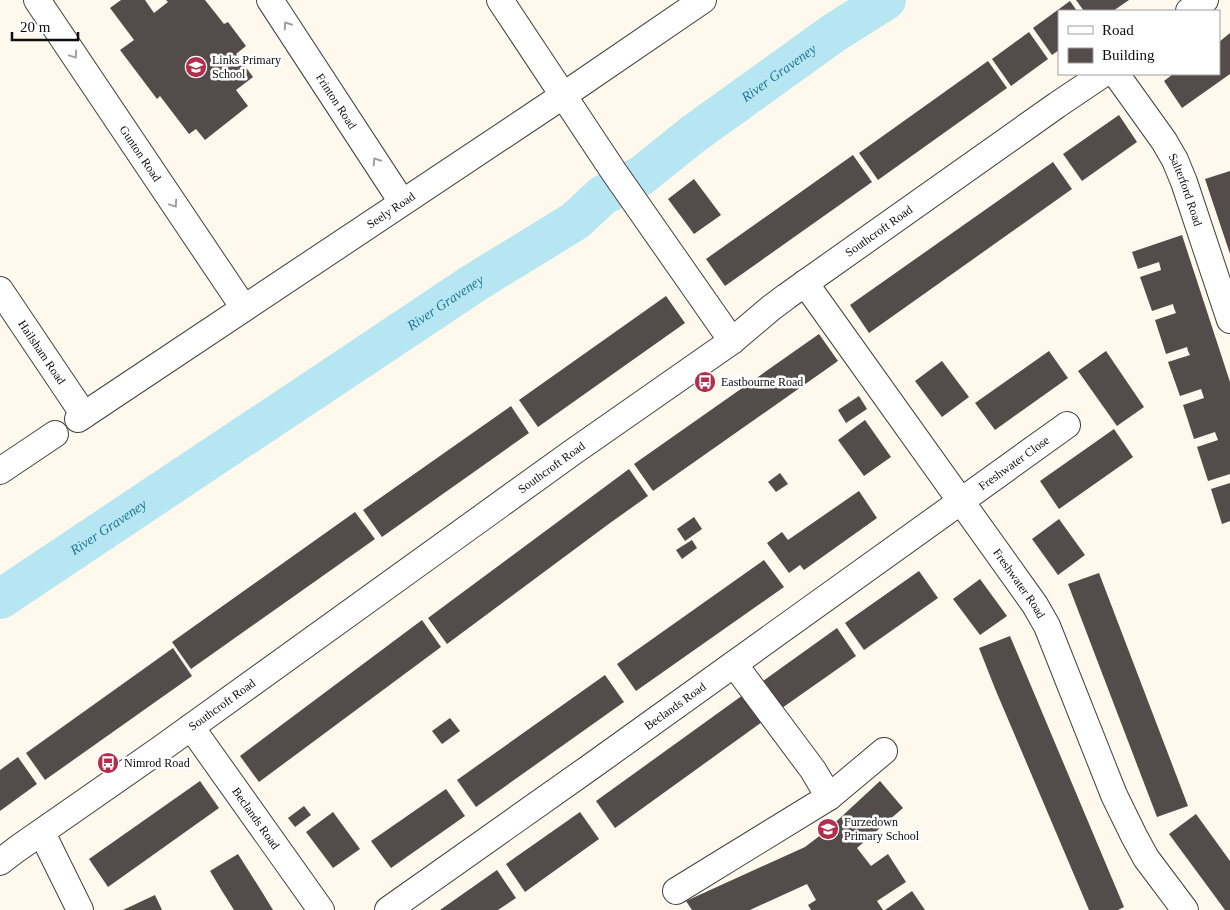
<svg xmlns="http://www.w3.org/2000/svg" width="1230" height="910" font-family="Georgia,serif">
	<rect width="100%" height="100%" fill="#fef8ed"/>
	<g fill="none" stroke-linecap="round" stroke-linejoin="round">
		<path stroke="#b6e6f2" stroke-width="40" id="s1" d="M 0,599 L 474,283 L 575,221 L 603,195 L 641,176 L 692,135 L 835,32 L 886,0"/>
	</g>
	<g fill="#544c4a">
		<polygon points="121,0 145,0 154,13 168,2 166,0 205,0 224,24 228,22 246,46 236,54 253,77 236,90 248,106 205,140 196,129 189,134 160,96 157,99 120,50 134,40 110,8"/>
		<polygon points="1076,0 1129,0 1113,11 1084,11"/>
		<polygon points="1070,1 1077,11 1059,11 1059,50 1052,55 1033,28"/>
		<polygon points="1029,32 1048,59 1011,86 992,59"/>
		<polygon points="1230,33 1230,74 1182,108 1164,81 1173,74 1219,74 1219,42"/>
		<polygon points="988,61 1007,88 878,180 859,153"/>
		<polygon points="1119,115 1137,142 1082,181 1063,154"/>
		<polygon points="853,155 872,182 725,286 706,259"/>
		<polygon points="1053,162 1072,189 869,333 850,305"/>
		<polygon points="1230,171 1230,254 1205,179"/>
		<polygon points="694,179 721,215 694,234 668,199"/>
		<polygon points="1182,235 1230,382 1230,474 1208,481 1197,447 1218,440 1215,432 1194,439 1183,405 1204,398 1201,389 1180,396 1168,362 1190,355 1188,351 1187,347 1166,354 1155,320 1176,313 1174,308 1173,304 1152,311 1140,277 1161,270 1159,262 1138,269 1132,252"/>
		<polygon points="666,296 685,323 538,427 519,400"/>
		<polygon points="819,334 838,361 653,491 634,464"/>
		<polygon points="1049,351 1068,378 995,430 975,403"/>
		<polygon points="1106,351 1144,407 1117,426 1078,371"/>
		<polygon points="942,361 969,397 942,417 915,381"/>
		<polygon points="859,396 867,409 846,423 838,410"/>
		<polygon points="511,406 529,433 382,537 363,510"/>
		<polygon points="865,420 891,457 864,476 838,440"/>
		<polygon points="1114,429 1133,457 1059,509 1040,481"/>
		<polygon points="629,469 648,496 610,523 447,644 428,618"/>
		<polygon points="780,473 788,484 776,492 768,482"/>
		<polygon points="1230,483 1230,521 1222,524 1211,489"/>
		<polygon points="859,491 877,518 804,570 800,565 789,573 767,543 782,532 788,540"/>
		<polygon points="355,512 375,539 191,669 172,642"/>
		<polygon points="694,517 702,529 685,541 677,529"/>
		<polygon points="1059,519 1085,555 1058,575 1032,539"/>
		<polygon points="692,540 697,548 682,559 676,550"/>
		<polygon points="764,560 784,587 636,691 617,664"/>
		<polygon points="919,571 938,598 864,650 845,623"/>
		<polygon points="1099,573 1188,806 1157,817 1068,584"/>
		<polygon points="980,579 1007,616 980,635 953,599"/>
		<polygon points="422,620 441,647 259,782 240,756"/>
		<polygon points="837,628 856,656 782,708 763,681"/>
		<polygon points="1010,636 1124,907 1118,910 1089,910 996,691 979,648"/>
		<polygon points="173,648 192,676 45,780 26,753"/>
		<polygon points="605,675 624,702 476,807 457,780"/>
		<polygon points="743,695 762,722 615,828 596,801"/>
		<polygon points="450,718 460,731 442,744 432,731"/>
		<polygon points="18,757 37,784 0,811 0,770"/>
		<polygon points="200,781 219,808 108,887 89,859"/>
		<polygon points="880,781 903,808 857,848 871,866 888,854 906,882 877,901 883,910 811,910 808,905 816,900 807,884 750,910 692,910 686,901 805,847 826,831"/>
		<polygon points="446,789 465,816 391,868 371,841"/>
		<polygon points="304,806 311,815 295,827 288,818"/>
		<polygon points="333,812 360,849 333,868 306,832"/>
		<polygon points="580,812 599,839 525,892 506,864"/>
		<polygon points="1196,814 1230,861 1230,910 1225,910 1169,834"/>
		<polygon points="238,854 262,892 273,910 234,910 222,891 210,871"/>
		<polygon points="497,870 516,898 498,910 440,910"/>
		<polygon points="912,891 925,910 885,910"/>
		<polygon points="155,895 162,910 123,910"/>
	</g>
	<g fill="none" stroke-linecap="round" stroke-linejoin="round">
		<g stroke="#404040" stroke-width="28">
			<g id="minor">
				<path id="s2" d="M 37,0 L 244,308"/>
				<path id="s3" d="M 270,0 L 402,202"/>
				<polyline points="500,0 614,172 732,341"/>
				<polyline points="1189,11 1205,0"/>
				<path id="s4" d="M 1116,74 L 1164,141 L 1175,160 L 1184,182 L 1230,320"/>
				<path id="s5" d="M 805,283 L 1035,605 L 1047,626 L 1114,795 L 1134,836 L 1146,858 L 1185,910"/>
				<path id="s6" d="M 0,290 L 84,415"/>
				<path id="s7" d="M 78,419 L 564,95 L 703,0"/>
				<polyline points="0,471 55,434"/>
				<path id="s8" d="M 191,727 L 321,910"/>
				<polyline points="829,797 884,751"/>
				<polyline points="42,833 80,910"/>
				<path id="s9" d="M 0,862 L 17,849 L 162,748 L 573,452 L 732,341 L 771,308 L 787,296 L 1057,105 L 1103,74"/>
				<polyline points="676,891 829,797 813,770 734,664"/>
				<path id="s10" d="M 388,910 L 589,768 L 1067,425"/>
			</g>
		</g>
		<use href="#minor" stroke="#fff" stroke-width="26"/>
	</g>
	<defs><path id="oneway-chevron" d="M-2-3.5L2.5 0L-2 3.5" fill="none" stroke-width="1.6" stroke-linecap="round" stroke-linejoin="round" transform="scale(1.25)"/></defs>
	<g stroke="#9e9e9e">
		<use href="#oneway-chevron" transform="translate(287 25) rotate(-123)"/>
		<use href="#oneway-chevron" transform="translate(74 55) rotate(56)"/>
		<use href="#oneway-chevron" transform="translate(376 161) rotate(-123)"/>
		<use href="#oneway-chevron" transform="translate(174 204) rotate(56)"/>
	</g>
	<defs>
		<g id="school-disc" transform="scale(1.125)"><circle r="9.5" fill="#b32e4c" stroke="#fff"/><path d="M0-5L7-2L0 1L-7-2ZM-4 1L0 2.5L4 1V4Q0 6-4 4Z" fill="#fff"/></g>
		<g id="bus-disc" transform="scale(1.125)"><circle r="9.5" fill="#b32e4c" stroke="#fff"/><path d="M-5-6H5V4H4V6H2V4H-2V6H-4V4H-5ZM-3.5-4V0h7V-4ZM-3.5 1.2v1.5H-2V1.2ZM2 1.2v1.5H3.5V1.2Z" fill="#fff"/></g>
	</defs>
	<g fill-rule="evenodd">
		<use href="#school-disc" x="196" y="67"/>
		<use href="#bus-disc" x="705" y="382"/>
		<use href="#bus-disc" x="108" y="763"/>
		<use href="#school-disc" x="828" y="829"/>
	</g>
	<g text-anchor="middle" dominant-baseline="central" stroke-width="5" stroke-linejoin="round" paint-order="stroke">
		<g font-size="12" fill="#0d0d0d" stroke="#fff" text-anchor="start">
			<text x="212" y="60">Links Primary<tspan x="212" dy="14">School</tspan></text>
			<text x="721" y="382">Eastbourne Road</text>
			<text x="124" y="763">Nimrod Road</text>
			<text x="844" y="822">Furzedown<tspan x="844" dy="14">Primary School</tspan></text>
		</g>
		<g font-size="12" fill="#0d0d0d" stroke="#fff">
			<text stroke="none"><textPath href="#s3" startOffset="121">Frinton Road</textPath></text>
			<text stroke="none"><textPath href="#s2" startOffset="185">Gunton Road</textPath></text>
			<text stroke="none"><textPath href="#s4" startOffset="136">Salterford Road</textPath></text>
			<text stroke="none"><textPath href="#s7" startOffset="376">Seely Road</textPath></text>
			<text stroke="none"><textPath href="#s9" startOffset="1082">Southcroft Road</textPath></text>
			<text stroke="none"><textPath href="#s6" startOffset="75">Hailsham Road</textPath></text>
			<text stroke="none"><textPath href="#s10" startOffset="769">Freshwater Close</textPath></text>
			<text stroke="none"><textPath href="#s9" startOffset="678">Southcroft Road</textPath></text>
			<text stroke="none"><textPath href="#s5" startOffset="369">Freshwater Road</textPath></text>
			<text stroke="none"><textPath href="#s9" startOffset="272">Southcroft Road</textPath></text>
			<text stroke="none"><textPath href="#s10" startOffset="352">Beclands Road</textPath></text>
			<text stroke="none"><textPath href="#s8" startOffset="112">Beclands Road</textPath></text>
		</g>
		<g font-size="14" font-style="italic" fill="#1f7696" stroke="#fff">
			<text stroke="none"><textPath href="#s1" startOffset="941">River Graveney</textPath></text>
			<text stroke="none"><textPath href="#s1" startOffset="535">River Graveney</textPath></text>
			<text stroke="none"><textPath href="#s1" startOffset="130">River Graveney</textPath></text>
		</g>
	</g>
	<rect x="1058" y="10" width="162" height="65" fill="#ffffff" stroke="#9e9e9e"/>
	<rect x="1068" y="26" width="25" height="8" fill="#ffffff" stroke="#9e9e9e"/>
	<text x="1102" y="35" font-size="15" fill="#0d0d0d">Road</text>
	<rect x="1068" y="48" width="25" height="15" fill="#544c4a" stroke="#9e9e9e"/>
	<text x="1102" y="60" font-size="15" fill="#0d0d0d">Building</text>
	<path d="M12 32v8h66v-8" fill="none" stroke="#0d0d0d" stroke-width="2.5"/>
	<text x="20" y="32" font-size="15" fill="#0d0d0d" stroke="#ffffff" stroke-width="4" paint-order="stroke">20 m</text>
</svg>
